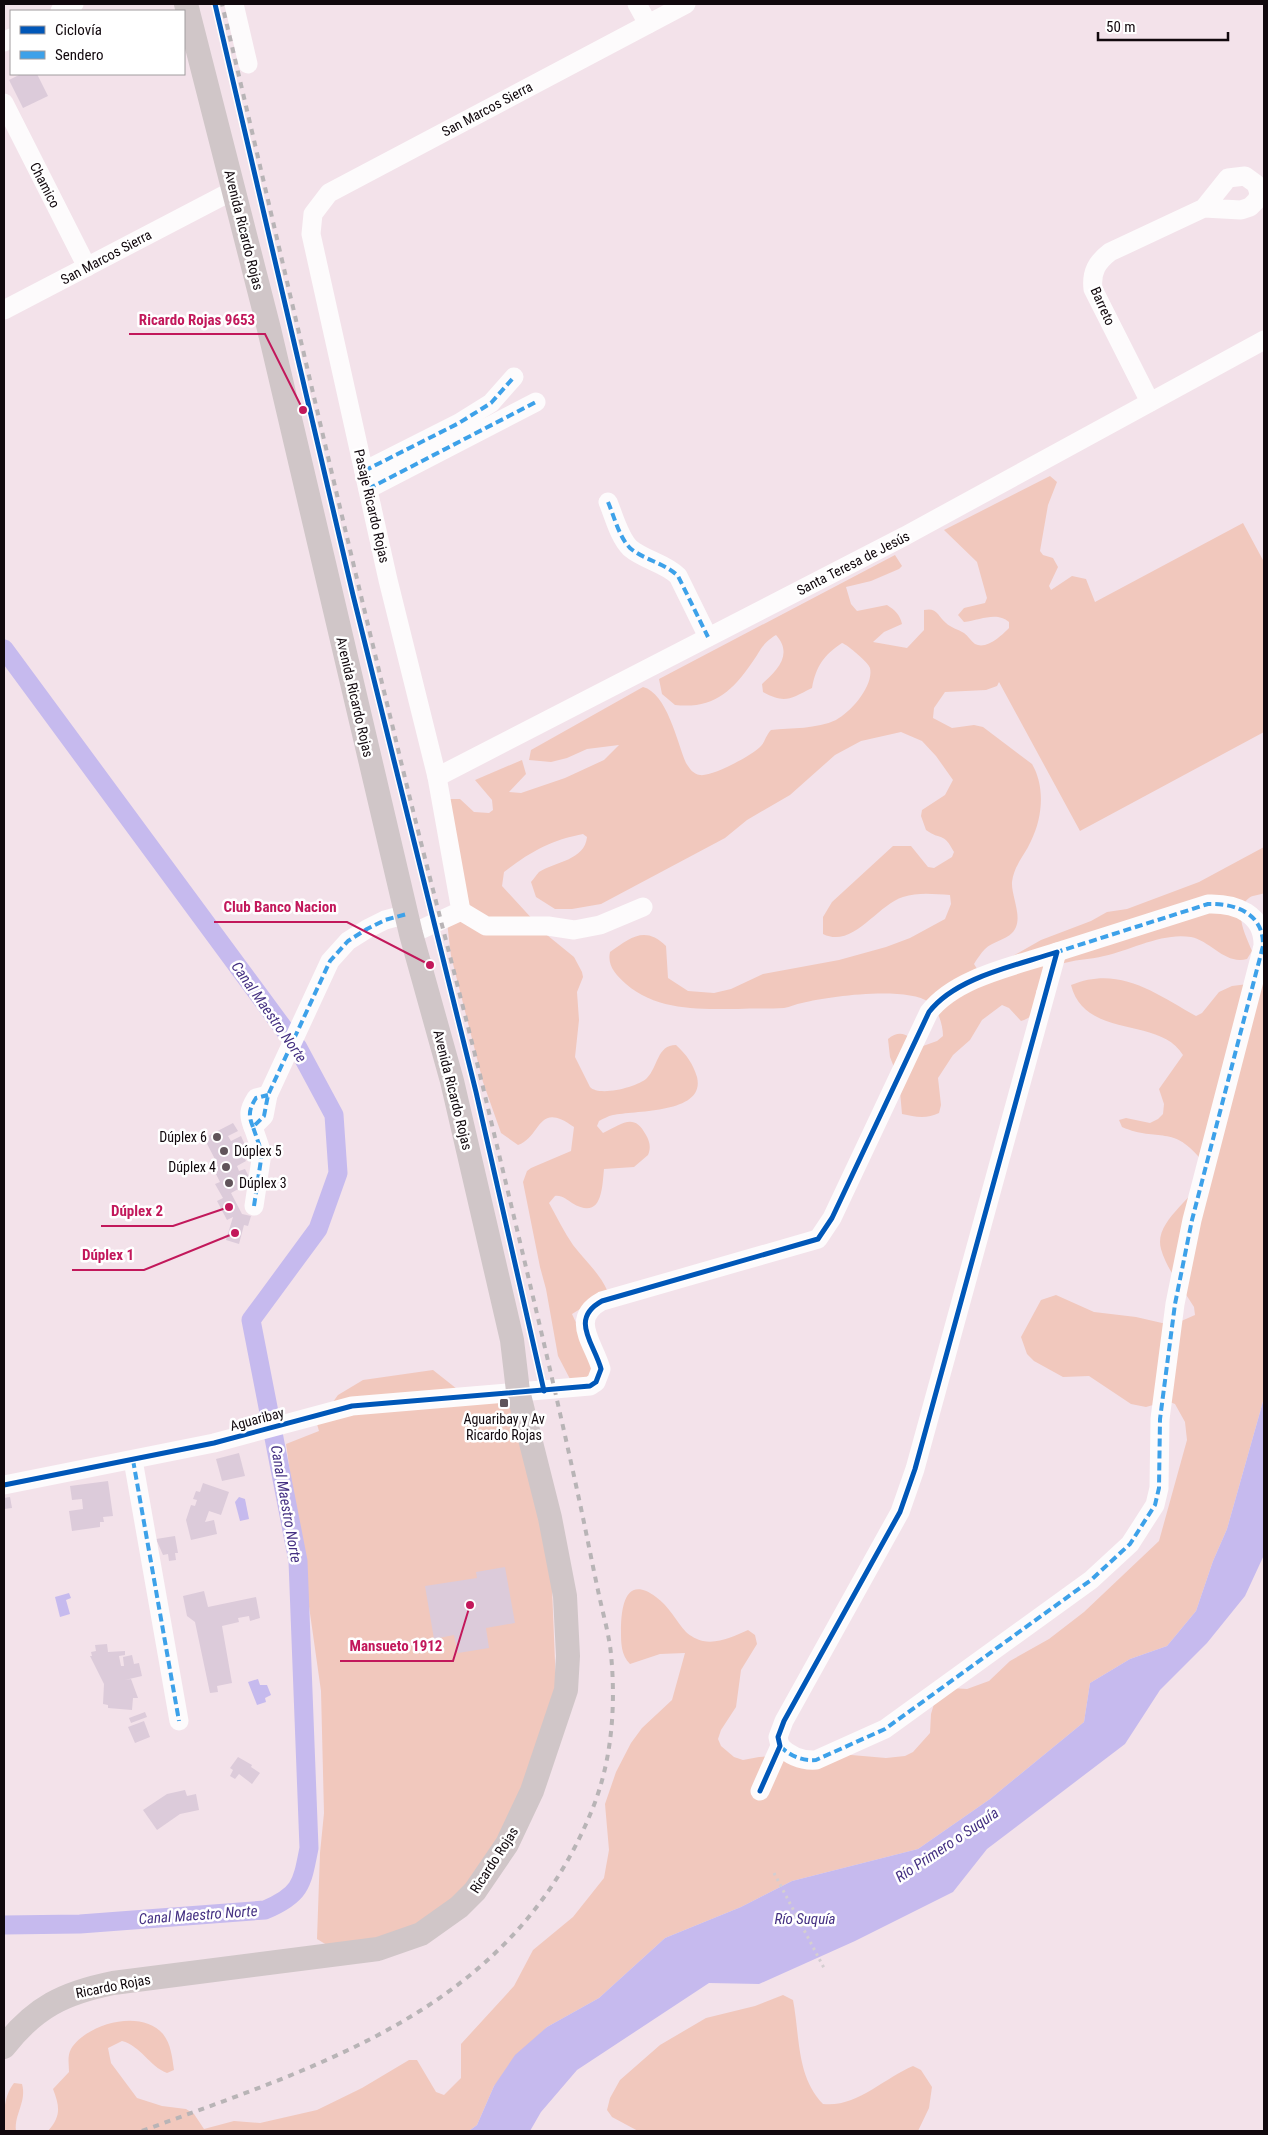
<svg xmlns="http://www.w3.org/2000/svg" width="1268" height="2135" font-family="'Roboto Condensed',sans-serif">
	<rect width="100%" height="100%" fill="#f3e2ea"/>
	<g fill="#f1c8bd">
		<path d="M 1050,476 L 1057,482 L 1048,505 L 1040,551 L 1043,555 L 1053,558 L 1058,567 L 1049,586 L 1051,590 L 1072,576 L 1086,579 L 1095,602 L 1243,523 L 1264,562 L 1264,732 L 1080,831 L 999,682 L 997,686 L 986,690 L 945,692 L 934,708 L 933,718 L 952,728 L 974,725 L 983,727 L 1032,764 C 1045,786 1043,817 1031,841 C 1025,855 1014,865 1012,882 C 1011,897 1025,920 1012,933 C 1005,940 992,942 985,949 C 981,953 977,959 974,964 L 979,972 L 988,970 L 1041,940 L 1091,921 L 1107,912 L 1127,909 L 1199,882 L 1264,847 L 1264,893 C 1260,895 1252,895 1249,898 C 1232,911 1246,936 1252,951 L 1247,959 C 1225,965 1211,941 1191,937 C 1163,932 1131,950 1104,956 C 1090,960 1073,959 1059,965 C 1051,969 1042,984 1036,991 C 1037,1007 1037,1016 1021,1021 L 1009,1008 L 1002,1005 L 982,1020 L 970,1040 L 953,1055 L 938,1078 L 941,1105 L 939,1113 C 927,1119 915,1117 902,1114 L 899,1080 L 890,1057 L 888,1039 C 902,1027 910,1038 923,1046 L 937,1041 L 943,1036 C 943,1025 938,1009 929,1002 C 906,986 829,996 802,1003 C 796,1004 790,1007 784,1008 C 769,1009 753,1008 738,1009 C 699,1009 657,1011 626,984 C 616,975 607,966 610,952 C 630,938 645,925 666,946 L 668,978 L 688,991 L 714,993 L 731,989 L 763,974 L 839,960 L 886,947 L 910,938 L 945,919 L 951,904 L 950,895 C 934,894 918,892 903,897 C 877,905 853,949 823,934 L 823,917 L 832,902 L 893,846 L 911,846 L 928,867 L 934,868 L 952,857 L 954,852 C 943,831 941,841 926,830 L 921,816 L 922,810 L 945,795 L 953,780 L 936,756 L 922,741 L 901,732 L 861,741 L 835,755 L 790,795 L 747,820 L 725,838 L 601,904 L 572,909 L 555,909 L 536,897 L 531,882 C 534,879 536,875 539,872 C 555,862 585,860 587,837 L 583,834 C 551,840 530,852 504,872 L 502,886 L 547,935 L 574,957 L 582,972 L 583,977 L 577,992 L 579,1020 L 575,1057 L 590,1087 C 599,1097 638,1087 647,1078 C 658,1067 657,1045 676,1045 C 687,1055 693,1064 697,1077 C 706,1114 635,1110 613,1115 C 608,1116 603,1119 599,1121 L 597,1126 L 603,1133 C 622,1124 634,1112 646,1135 C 650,1142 651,1148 648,1155 L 634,1167 L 604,1169 C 602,1189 602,1221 572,1203 C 567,1200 562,1195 555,1196 L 549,1203 C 557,1217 564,1232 573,1245 C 586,1262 599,1272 608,1292 L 572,1314 L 589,1351 L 593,1379 L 570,1379 L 558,1356 L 546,1289 L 540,1267 L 523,1182 L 527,1171 L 531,1168 L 571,1151 L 574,1127 C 537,1100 542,1136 518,1145 L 501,1133 L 483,1082 L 451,956 L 447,922 L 466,909 L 450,799 L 460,799 L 474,812 L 489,813 L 493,810 L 492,800 L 475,780 L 522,760 L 526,774 L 509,792 L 521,793 L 565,778 L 604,760 L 619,745 L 587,749 L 567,758 L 551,762 L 529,760 L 531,750 L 643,687 C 667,693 677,742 686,763 C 690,769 693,774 700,775 C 712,777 753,755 761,746 C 765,742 766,735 771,730 C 791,728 817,729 836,720 C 851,712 874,686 870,668 C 869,663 848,645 842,643 C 824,655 816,666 812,688 C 790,699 785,704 763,692 L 762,684 C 776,671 794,655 776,635 C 761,644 761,651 751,664 C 731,693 712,709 675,705 L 662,694 L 659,679 L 895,555 L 902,566 L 899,569 L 871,581 L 846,587 L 851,604 L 857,611 L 887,605 C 895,610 900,615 902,624 L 884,632 L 873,642 L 907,648 L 924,630 L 924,610 C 937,607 938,616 946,623 C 951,628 958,629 964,633 C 968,636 971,641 975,644 C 987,650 1002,635 1009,628 L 1009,622 C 997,611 980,620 964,622 L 958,615 L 964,608 L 985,603 L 987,598 L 977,562 L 944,530 Z"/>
		<path d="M 1264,968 L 1264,1398 L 1227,1529 L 1213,1561 L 1196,1611 L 1167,1646 L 1130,1659 L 1090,1683 L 1084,1722 L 990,1799 L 918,1849 L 792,1881 L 741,1907 L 665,1938 L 599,1998 L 547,2027 L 494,2086 L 477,2125 L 469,2131 L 48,2131 C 61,2116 60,2107 53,2089 L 69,2072 C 69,2064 67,2056 71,2049 C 86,2024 141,2008 163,2034 C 171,2044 172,2057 174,2070 L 167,2073 C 149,2066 141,2046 122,2041 L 108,2048 L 111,2063 L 137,2098 L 162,2106 L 186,2109 L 194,2114 L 204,2129 L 234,2121 L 260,2123 L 317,2110 L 362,2088 L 409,2060 L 417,2060 L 436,2092 L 444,2095 L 461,2078 L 461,2044 L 514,1986 L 533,1950 L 573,1917 L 604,1878 L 609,1850 L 605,1804 L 616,1772 L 631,1743 L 642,1728 L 672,1700 L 685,1653 L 660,1654 L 630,1664 C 621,1655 621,1643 621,1631 C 621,1608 625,1574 656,1597 C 669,1606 676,1621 686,1632 C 690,1636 698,1640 703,1641 C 719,1644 734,1636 748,1630 L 755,1635 L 757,1644 L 741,1670 L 736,1707 L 721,1730 L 718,1739 L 721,1746 L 734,1757 L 743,1760 L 759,1757 L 828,1753 L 886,1758 L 905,1756 L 913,1752 L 930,1733 L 931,1714 L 936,1697 L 951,1688 L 967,1689 L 989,1681 L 1010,1661 L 1049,1639 L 1084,1612 L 1159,1541 L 1187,1440 L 1185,1422 L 1175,1404 L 1167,1401 L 1146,1407 L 1131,1404 L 1089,1376 L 1063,1377 L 1034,1361 L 1027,1354 L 1021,1337 L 1041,1300 L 1056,1295 L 1094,1312 L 1136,1317 L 1162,1323 L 1179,1322 L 1195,1315 L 1194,1307 C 1183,1289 1167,1270 1161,1249 C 1153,1221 1197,1197 1202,1177 C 1204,1173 1203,1167 1203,1162 C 1173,1123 1159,1143 1122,1127 L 1119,1120 L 1126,1118 L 1150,1123 L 1158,1119 L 1163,1114 L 1164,1104 L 1159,1089 L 1183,1055 C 1160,1016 1085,1040 1071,985 C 1119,965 1155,993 1196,1016 L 1202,1013 L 1219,992 L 1232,986 L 1248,984 Z"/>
		<polygon points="433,1370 476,1404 513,1401 551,1564 556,1686 506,1835 465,1889 417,1926 389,1940 332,1948 317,1939 320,1853 324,1813 321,1691 286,1444 319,1431 317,1424 338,1395 363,1380"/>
		<path d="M 783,1995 L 793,2000 C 800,2036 796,2076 823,2104 C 856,2108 884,2078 913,2066 L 921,2070 L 932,2087 L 929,2108 L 918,2131 L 638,2131 L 612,2117 L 607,2110 L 610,2098 L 620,2080 L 660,2045 L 706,2018 L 755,2006 Z"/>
		<path d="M 14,2083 L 22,2084 C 27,2102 14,2114 16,2131 L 4,2131 C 4,2115 3,2097 14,2083 Z"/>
	</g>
	<g fill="#c6baee">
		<polygon points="1264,1398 1264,1555 1245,1596 1207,1643 1160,1690 1125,1744 987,1849 953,1892 855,1941 759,1984 709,1983 577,2070 541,2112 530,2131 469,2131 477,2125 494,2086 515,2055 547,2027 599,1998 665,1938 741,1907 792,1881 918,1849 990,1799 1084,1722 1090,1683 1130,1659 1167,1646 1196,1611 1213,1561 1227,1529"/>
		<polygon points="239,1497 245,1499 249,1519 240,1521 235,1502"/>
		<polygon points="69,1593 71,1598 66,1600 70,1614 60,1617 55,1597"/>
		<polygon points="258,1679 260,1685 267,1685 271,1695 265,1698 266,1702 257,1705 248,1682"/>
	</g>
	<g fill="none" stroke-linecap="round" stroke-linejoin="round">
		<path stroke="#c6baee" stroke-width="19" d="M 4,649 L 298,1048 L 334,1115 L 338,1173 L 318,1229 L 251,1320 L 298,1561 L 309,1848 C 302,1884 301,1895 265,1910 L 80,1924 L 4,1925"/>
	</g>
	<g fill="#dccbda">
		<polygon points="21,74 37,74 48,96 23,108 9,80"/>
		<polygon points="233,1123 238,1131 228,1136 231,1141 241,1136 245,1145 235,1150 238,1155 242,1153 246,1161 237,1166 239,1171 245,1169 249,1177 240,1182 242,1187 231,1193 242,1214 251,1216 248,1226 244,1225 239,1244 226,1240 233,1217 227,1220 217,1201 223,1198 215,1184 220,1182 213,1168 218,1165 204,1138"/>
		<polygon points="239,1453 245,1476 222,1481 216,1459"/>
		<polygon points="108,1481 113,1516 103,1517 104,1522 100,1522 100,1527 72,1531 69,1511 83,1509 82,1499 72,1500 70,1486"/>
		<polygon points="203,1483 229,1492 221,1515 209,1511 205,1522 214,1520 217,1534 191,1540 186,1520 191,1505 195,1506 197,1500 193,1499 196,1491 200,1492"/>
		<polygon points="10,1497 12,1508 4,1509 4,1498"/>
		<polygon points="175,1536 178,1553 175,1553 176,1560 169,1561 168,1554 163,1555 156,1539"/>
		<polygon points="505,1567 515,1623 486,1628 489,1648 458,1653 454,1635 434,1639 425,1586 477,1578 476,1572"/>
		<polygon points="204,1591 208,1607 256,1597 260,1618 250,1621 249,1616 238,1618 239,1622 222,1626 232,1683 217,1686 218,1692 210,1693 195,1622 187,1616 183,1596"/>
		<polygon points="107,1644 108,1652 125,1651 125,1655 119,1656 121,1666 124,1666 123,1657 132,1655 134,1664 139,1663 142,1676 125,1680 131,1679 138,1698 133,1698 132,1710 108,1708 108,1705 103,1704 104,1684 90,1656 92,1656 91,1652 96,1651 95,1645"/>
		<polygon points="145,1712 147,1717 131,1723 129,1718"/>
		<polygon points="144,1721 150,1737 135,1743 128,1727"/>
		<polygon points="238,1757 252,1765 251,1767 260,1773 252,1784 239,1774 235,1779 230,1776 233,1770 230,1768"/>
		<polygon points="185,1790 187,1796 196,1794 199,1810 180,1814 157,1830 143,1810 167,1794"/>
	</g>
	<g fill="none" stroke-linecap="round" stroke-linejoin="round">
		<polyline stroke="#d4ced1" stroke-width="3" stroke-dasharray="2.5 4" stroke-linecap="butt" points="774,1873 824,1968"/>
		<g stroke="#fdfbfc" stroke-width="19">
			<polyline points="234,4 248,64"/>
			<polyline points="637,4 648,24"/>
			<polyline points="60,11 74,4"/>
			<polyline points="4,42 11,38"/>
			<polyline points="4,103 87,267"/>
			<polyline points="4,310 234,190"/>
			<path d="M 1150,402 L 1093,289 C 1091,272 1097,262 1110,252 L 1204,208 L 1241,210 L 1250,207 L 1257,200 L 1259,193 L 1256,184 L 1245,176 L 1228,178 L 1204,208"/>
			<polyline points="364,471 459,423 491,403 514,377"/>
			<polyline points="368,489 536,402"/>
			<path d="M 608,502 C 614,516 619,537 630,548 C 644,560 665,563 678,576 L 708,637"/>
			<polyline points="437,777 905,536 1264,340"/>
			<polyline points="461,911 486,926 548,926 574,930 600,925 643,907"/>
			<polyline points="411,934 461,911 437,777 388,580 311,234 313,214 329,193 686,4"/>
			<path d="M 253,1127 C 248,1115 249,1109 256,1098 L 268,1095"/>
			<polyline points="254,1206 262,1153 253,1127 264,1116 268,1095 330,961 348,941 367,929 385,920 407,914"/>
			<polyline points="133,1460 179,1721"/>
			<path d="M 4,1485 L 214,1443 L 352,1406 L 590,1386 L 596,1382 L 601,1369 C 594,1343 569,1319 602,1301 L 818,1239 L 832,1218 L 929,1012 C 956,977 1015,966 1057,952 L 915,1469 L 900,1512 L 784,1721 L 778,1737 L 780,1746 L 760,1791"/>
			<path d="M 780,1746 C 790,1756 802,1761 816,1760 L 885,1729 L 1091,1580 L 1130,1544 L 1155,1505 L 1159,1488 L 1160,1419 L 1175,1304 L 1192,1220 L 1263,946 C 1264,914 1236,903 1208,904 L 1057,952"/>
		</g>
		<path stroke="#d0c6c8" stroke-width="24" d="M 4,2047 C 35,2007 64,1993 113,1983 L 378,1949 L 421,1934 L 459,1907 L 475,1891 L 507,1844 L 532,1791 L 566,1690 L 568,1656 L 565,1596 L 550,1518 L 518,1391 L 512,1340 L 452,1081 L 411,934 L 269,329 L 186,4"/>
		<path stroke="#b8b4b6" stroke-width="4" stroke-dasharray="6 6" stroke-linecap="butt" d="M 142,2131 C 326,2063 511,2009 592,1810 C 612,1761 616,1706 611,1654 C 609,1634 603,1614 599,1595 C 592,1563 586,1531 579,1499 C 549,1360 515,1222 482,1083 C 453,965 421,847 393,728 C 334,487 279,245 222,4"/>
		<g stroke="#3da1e9" stroke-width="4" stroke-dasharray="8 4" stroke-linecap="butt">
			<polyline points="364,471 459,423 491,403 514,377"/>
			<polyline points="368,489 536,402"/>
			<path d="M 608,502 C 614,516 619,537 630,548 C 644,560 665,563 678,576 L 708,637"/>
			<path d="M 253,1127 C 248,1115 249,1109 256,1098 L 268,1095"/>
			<polyline points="254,1206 262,1153 253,1127 264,1116 268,1095 330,961 348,941 367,929 385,920 407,914"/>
			<polyline points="133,1460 179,1721"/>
			<path d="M 780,1746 C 790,1756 802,1761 816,1760 L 885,1729 L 1091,1580 L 1130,1544 L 1155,1505 L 1159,1488 L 1160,1419 L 1175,1304 L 1192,1220 L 1263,946 C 1264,914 1236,903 1208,904 L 1057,952"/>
		</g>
		<g stroke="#fff" stroke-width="8">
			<g id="cycleway">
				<polyline points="215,4 353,595 476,1092 544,1391"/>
				<path d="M 4,1485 L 214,1443 L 352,1406 L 590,1386 L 596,1382 L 601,1369 C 594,1343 569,1319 602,1301 L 818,1239 L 832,1218 L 929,1012 C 956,977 1015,966 1057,952 L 915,1469 L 900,1512 L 784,1721 L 778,1737 L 780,1746 L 760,1791"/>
			</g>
		</g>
		<use href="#cycleway" stroke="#0057b8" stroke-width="5"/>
	</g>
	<g fill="#60545a" stroke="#fff" stroke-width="2">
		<circle cx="217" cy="1137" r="5"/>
		<circle cx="224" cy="1151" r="5"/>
		<circle cx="226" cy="1167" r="5"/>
		<circle cx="229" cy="1183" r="5"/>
		<rect x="499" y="1398" width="10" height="10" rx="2.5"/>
	</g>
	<g text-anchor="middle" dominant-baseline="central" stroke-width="5" stroke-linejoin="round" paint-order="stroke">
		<g font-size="14" fill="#11080d" stroke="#fff">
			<text transform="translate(487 109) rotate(-28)">San Marcos Sierra</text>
			<text transform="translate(45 185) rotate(63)">Chamico</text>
			<text transform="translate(244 230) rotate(76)">Avenida Ricardo Rojas</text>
			<text transform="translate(106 257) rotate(-28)">San Marcos Sierra</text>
			<text transform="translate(1103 306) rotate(66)">Barreto</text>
			<text transform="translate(372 506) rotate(77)">Pasaje Ricardo Rojas</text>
			<text transform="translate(853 563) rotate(-27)">Santa Teresa de Jesús</text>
			<text transform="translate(355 697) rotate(77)">Avenida Ricardo Rojas</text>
			<text transform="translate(453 1090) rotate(76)">Avenida Ricardo Rojas</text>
			<text transform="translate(257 1419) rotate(-15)">Aguaribay</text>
			<text transform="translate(494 1860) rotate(-57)">Ricardo Rojas</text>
			<text transform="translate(113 1986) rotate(-11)">Ricardo Rojas</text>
		</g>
		<g font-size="14" fill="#11080d" stroke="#fff" text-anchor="end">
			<text x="207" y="1137">Dúplex 6</text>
			<text x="234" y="1151" text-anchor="start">Dúplex 5</text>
			<text x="216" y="1167">Dúplex 4</text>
			<text x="239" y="1183" text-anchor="start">Dúplex 3</text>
			<text x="504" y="1419" text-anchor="middle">Aguaribay y Av<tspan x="504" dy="16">Ricardo Rojas</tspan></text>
		</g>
		<g font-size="15" font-style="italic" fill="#443082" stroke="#fff">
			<text transform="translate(269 1012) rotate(55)">Canal Maestro Norte</text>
			<text transform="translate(286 1504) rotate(80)">Canal Maestro Norte</text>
			<text transform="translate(947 1845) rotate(-34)">Río Primero o Suquía</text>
			<text transform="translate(198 1915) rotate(-4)">Canal Maestro Norte</text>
			<text x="805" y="1919">Río Suquía</text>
		</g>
	</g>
	<path fill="none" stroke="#c2185b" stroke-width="2" d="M303 410L265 334H129M430 965L347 922H214M229 1207L173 1226H101M235 1233L144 1270H72M470 1605L453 1661H340"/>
	<g fill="#c2185b" stroke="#fff" stroke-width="2">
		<circle cx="303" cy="410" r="5"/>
		<circle cx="430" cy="965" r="5"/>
		<circle cx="229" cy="1207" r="5"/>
		<circle cx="235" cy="1233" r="5"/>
		<circle cx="470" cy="1605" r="5"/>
	</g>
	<g font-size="15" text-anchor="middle" font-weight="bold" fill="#c2185b" stroke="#fff" stroke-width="5" stroke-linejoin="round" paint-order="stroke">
		<text x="197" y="325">Ricardo Rojas 9653</text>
		<text x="280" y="912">Club Banco Nacion</text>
		<text x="137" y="1216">Dúplex 2</text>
		<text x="108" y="1260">Dúplex 1</text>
		<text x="396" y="1651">Mansueto 1912</text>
	</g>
	<rect width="1268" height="2135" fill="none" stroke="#11080d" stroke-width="10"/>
	<rect x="10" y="10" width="175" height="65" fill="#ffffff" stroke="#a09c9e"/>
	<rect x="20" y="26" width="25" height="8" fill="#0057b8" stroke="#a09c9e"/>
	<text x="55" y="35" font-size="15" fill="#11080d">Ciclovía</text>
	<rect x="20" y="51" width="25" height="8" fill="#3da1e9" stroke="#a09c9e"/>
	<text x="55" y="60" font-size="15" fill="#11080d">Sendero</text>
	<path d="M1098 32v8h130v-8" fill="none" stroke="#11080d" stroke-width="2.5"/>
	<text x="1106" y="32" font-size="15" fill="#11080d" stroke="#ffffff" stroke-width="4" paint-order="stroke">50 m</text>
</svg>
